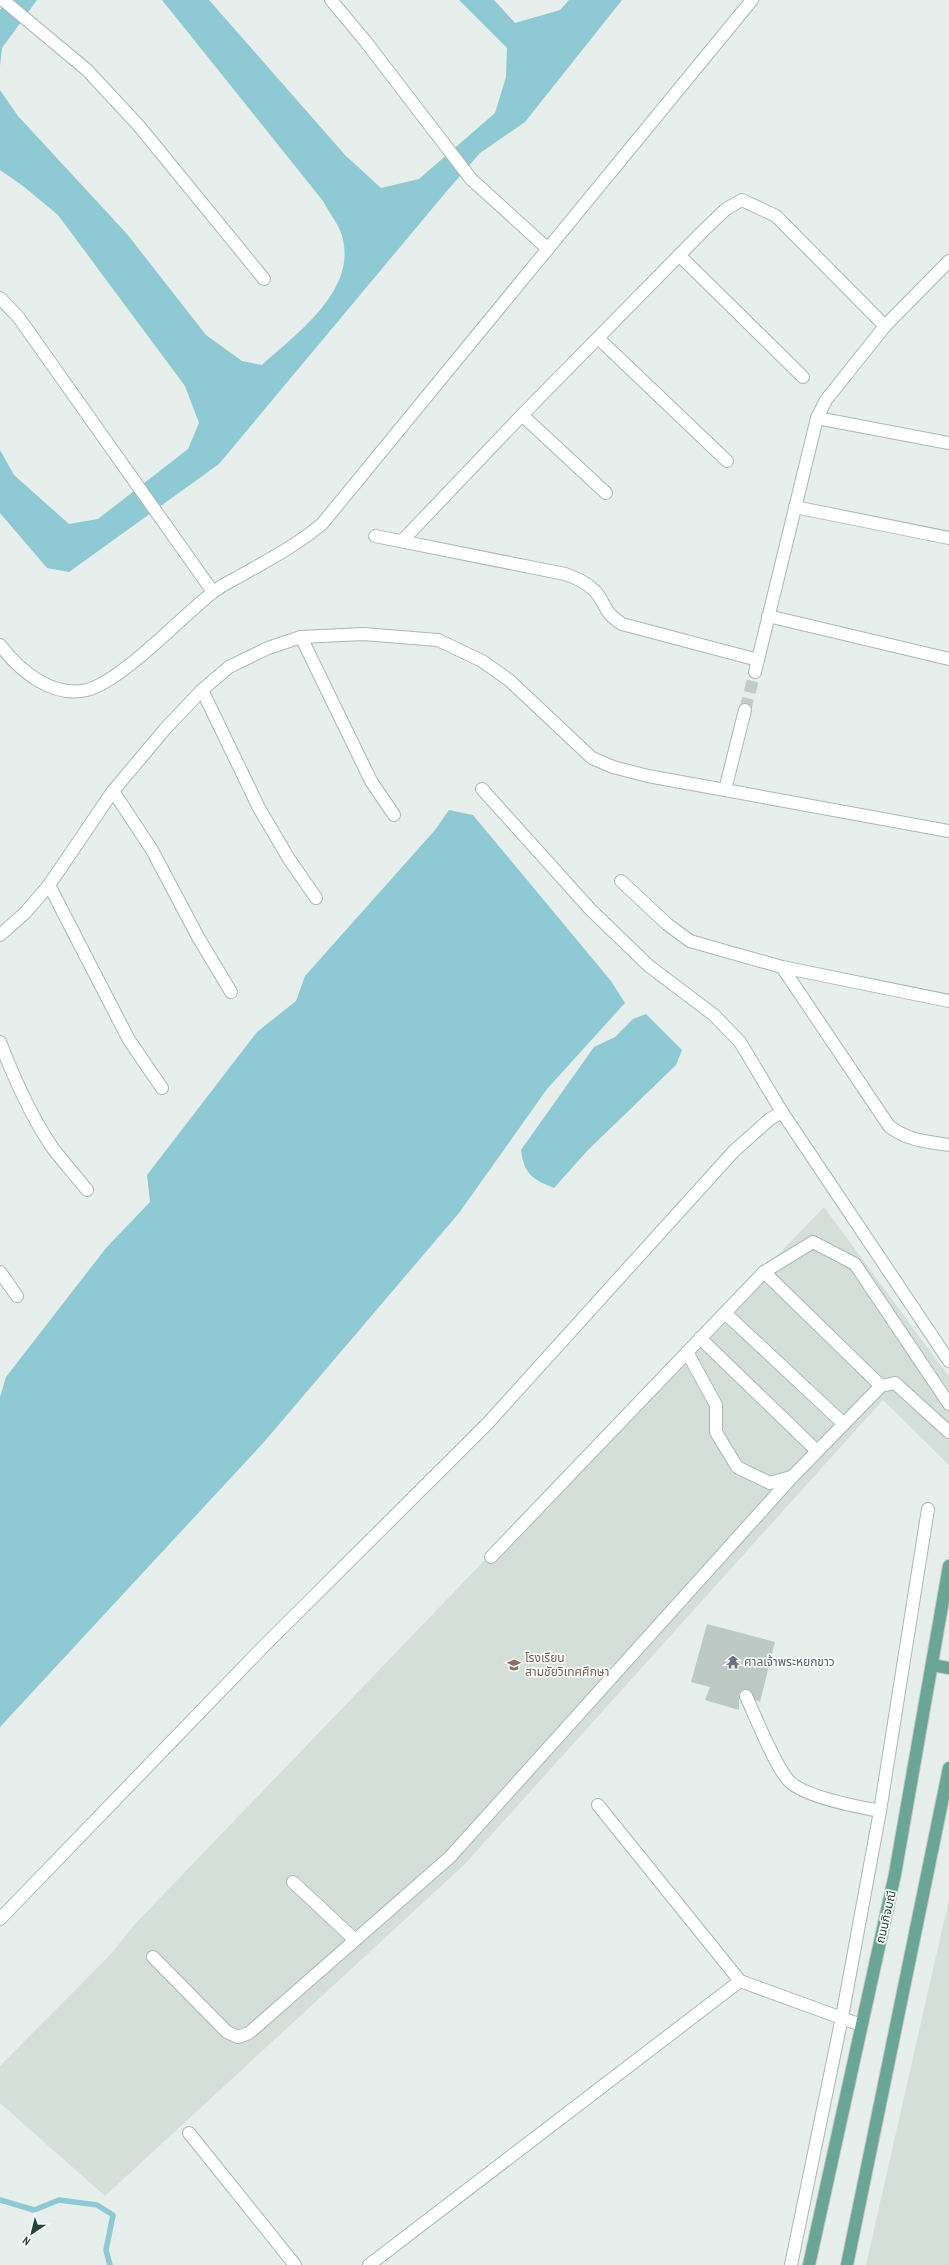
<svg xmlns="http://www.w3.org/2000/svg" width="949" height="2265" font-family="'Archivo Narrow','Noto Sans Thai',sans-serif">
	<rect width="100%" height="100%" fill="#e6efeb"/>
	<g fill="#d4dfda">
		<polygon points="824,1207 949,1377 949,1465 883,1400 464,1865 105,2196 0,2103 0,2066 110,1955 135,1924"/>
		<polygon points="949,1899 949,2265 866,2265"/>
	</g>
	<g fill="#8ec9d4">
		<polygon points="8,0 37,0 2,48 0,66 0,10"/>
		<path d="M 162,0 L 209,0 L 345,155 L 381,188 L 419,179 L 495,113 L 506,77 L 507,48 L 459,0 L 494,0 L 515,23 L 560,10 L 569,0 L 622,0 L 525,122 L 480,153 L 446,192 L 219,464 L 69,572 L 47,568 L 0,513 L 0,450 L 14,475 L 69,524 L 98,519 L 188,449 L 199,423 L 185,386 L 58,215 L 23,186 L 0,170 L 0,90 L 18,116 L 127,234 L 206,335 L 242,361 L 262,365 C 296,334 355,292 343,240 C 341,227 329,213 323,201 Z"/>
		<polygon points="449,810 473,815 611,981 625,1003 547,1089 459,1213 264,1442 0,1727 0,1397 6,1377 106,1248 150,1202 147,1175 257,1032 296,1001 305,976 435,830"/>
		<path d="M 646,1014 L 682,1050 L 676,1065 L 588,1150 L 554,1188 C 532,1179 524,1174 521,1150 L 594,1047 L 615,1037 L 633,1019 Z"/>
	</g>
	<g fill="none" stroke-linecap="round" stroke-linejoin="round">
		<polyline stroke="#8ec9d4" stroke-width="5.5" points="0,2200 34,2210 59,2200 97,2205 113,2215 106,2250 110,2265"/>
	</g>
	<polygon fill="#bbcac4" points="707,1624 775,1642 760,1702 739,1692 739,1710 705,1700 710,1687 691,1682"/>
	<g fill="none" stroke-linecap="round" stroke-linejoin="round">
		<polyline stroke="#bfccc8" stroke-width="12" stroke-dasharray="12 6" stroke-linecap="butt" points="745,710 755,672"/>
		<g stroke="#a8b8b2" stroke-width="14">
			<g id="minor">
				<polyline points="3,0 87,70 139,126 264,279"/>
				<polyline points="331,0 366,42 471,179 548,249"/>
				<polyline points="679,255 803,377"/>
				<polyline points="0,298 19,318 213,592"/>
				<polyline points="598,338 727,461"/>
				<polyline points="522,415 606,493"/>
				<polyline points="817,418 949,443"/>
				<polyline points="795,507 949,538"/>
				<path d="M 375,536 L 565,574 C 576,578 586,582 595,591 C 607,605 603,612 622,624 L 758,660"/>
				<polyline points="402,541 522,415 702,232 726,209 742,200 776,216 885,326"/>
				<polyline points="768,616 949,659"/>
				<polyline points="301,637 371,781 394,815"/>
				<path d="M 0,645 C 20,671 52,698 87,690 C 122,681 181,617 212,593 C 220,586 231,581 240,576 C 268,560 297,545 322,524 L 752,0"/>
				<polyline points="755,672 817,418 826,400 885,326 949,261"/>
				<polyline points="202,690 259,808 289,859 316,898"/>
				<polyline points="482,789 590,909 649,966 714,1015 740,1042 782,1112 949,1361"/>
				<polyline points="725,790 745,710"/>
				<polyline points="113,791 152,850 198,937 231,992"/>
				<polyline points="621,881 667,924 690,941 782,967 949,1001"/>
				<polyline points="49,885 129,1040 162,1088"/>
				<polyline points="0,935 25,913 49,885 113,791 165,729 202,690 229,667 268,648 301,637 363,634 438,640 482,661 509,680 592,758 613,767 648,776 949,831"/>
				<path d="M 782,967 L 889,1126 C 906,1140 927,1142 949,1145"/>
				<path d="M 0,1042 C 14,1078 30,1115 52,1147 C 63,1162 76,1176 87,1190"/>
				<polyline points="0,1272 17,1296"/>
				<polyline points="764,1272 881,1386"/>
				<polyline points="725,1313 844,1424"/>
				<polyline points="700,1338 817,1451"/>
				<polyline points="687,1352 716,1405 716,1432 737,1467 770,1483 791,1477"/>
				<polyline points="491,1557 764,1272 813,1242 855,1264 949,1404"/>
				<path d="M 746,1696 C 756,1718 775,1766 789,1781 C 804,1797 858,1807 880,1811"/>
				<polyline points="598,1805 740,1981 861,2025"/>
				<polyline points="293,1882 355,1940"/>
				<polyline points="0,1919 262,1648 488,1423 734,1151 770,1119 782,1112"/>
				<polyline points="153,1957 227,2032 238,2037 249,2033 450,1857 793,1476 881,1386 895,1383 949,1432"/>
				<polyline points="189,2133 295,2265"/>
				<polyline points="369,2265 740,1981"/>
				<polyline points="791,2265 842,2017 880,1811 928,1509"/>
			</g>
		</g>
		<g stroke="#c2cac8" stroke-width="14">
			<g id="major">
				<polyline points="932,1665 949,1668"/>
				<polyline points="809,2265 895,1874 949,1566"/>
				<polyline points="847,2265 949,1768"/>
			</g>
		</g>
		<use href="#minor" stroke="#fff" stroke-width="12"/>
		<use href="#major" stroke="#6aa596" stroke-width="12"/>
	</g>
	<defs>
		<g id="temple-bare" transform="scale(1.08)"><path d="M0-6L5-2H3V0L6.5 2.5H4V6H1.5V3h-3V6H-4V2.5H-6.5L-3 0V-2H-5Z" fill="#6b7280" stroke="#f7fbf9" stroke-width="2.5" paint-order="stroke"/></g>
		<g id="school-bare" transform="scale(1.08)"><path d="M0-5L7-2L0 1L-7-2ZM-4 1L0 2.5L4 1V4Q0 6-4 4Z" fill="#8d6e63" stroke="#f7fbf9" stroke-width="2.5" paint-order="stroke"/></g>
	</defs>
	<g fill-rule="evenodd">
		<use href="#temple-bare" x="733" y="1662"/>
		<use href="#school-bare" x="514" y="1665"/>
	</g>
	<g text-anchor="middle" dominant-baseline="central" stroke-width="3.5" stroke-linejoin="round" paint-order="stroke">
		<g font-size="12" fill="#785e54" stroke="#f7fbf9" text-anchor="start">
			<text x="525" y="1658">โรงเรียน<tspan x="525" dy="14">สามชัยวิเทศศึกษา</tspan></text>
		</g>
		<g font-size="12" fill="#5b616d" stroke="#f7fbf9" text-anchor="start">
			<text x="744" y="1662">ศาลเจ้าพระหยกขาว</text>
		</g>
		<g font-size="12" fill="#24423a" stroke="#f7fbf9">
			<text transform="translate(886 1917) rotate(-77)">ถนนกิจมณี</text>
		</g>
	</g>
	<g transform="translate(32 2233) rotate(215)" stroke="#f7fbf9" stroke-width="3" paint-order="stroke">
	<path d="M0-3L7 15L0 10L-7 15Z" fill="#24423a"/>
	<text y="-6" font-size="11" font-weight="bold" text-anchor="middle" fill="#24423a">N</text>
	</g>
</svg>
